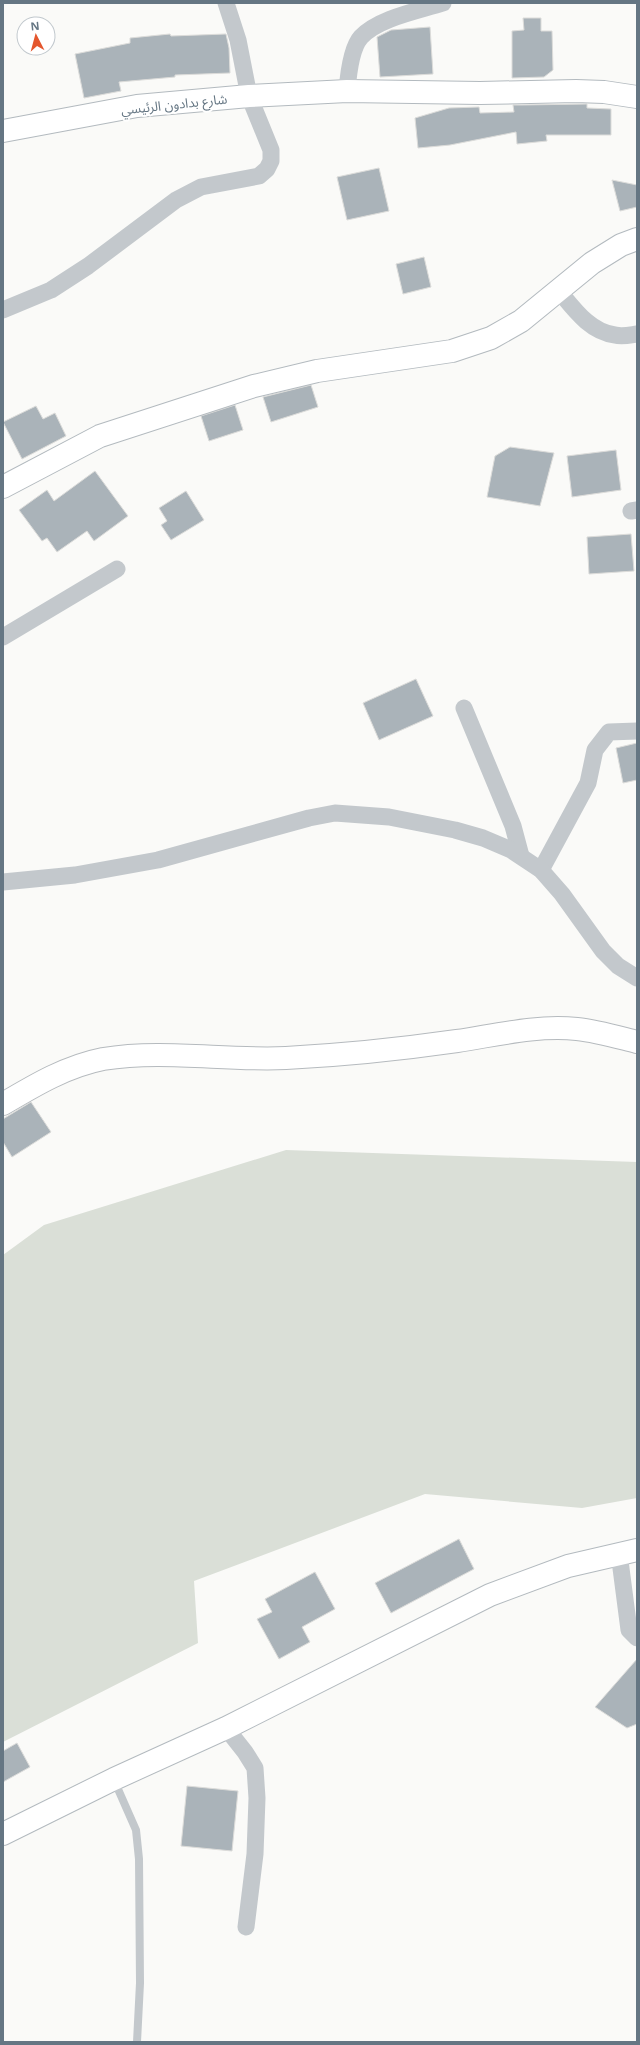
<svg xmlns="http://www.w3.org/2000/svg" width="640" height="2045" font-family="'Noto Sans','Noto Sans Arabic',sans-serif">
	<rect width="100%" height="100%" fill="#fafaf8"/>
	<polygon fill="#dadfd7" points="286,1150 637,1162 637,1498 582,1508 425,1494 194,1581 198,1643 3,1742 3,1255 44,1225"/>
	<g fill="#aab3b9" stroke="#dcdcda">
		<polygon points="523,18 541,18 541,31 552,31 553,70 544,77 512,78 512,31 524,30"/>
		<polygon points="430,27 433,74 380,77 377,37 391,30"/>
		<polygon points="170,34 171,36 226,34 229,48 230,73 175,75 175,77 119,82 121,91 84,98 75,54 130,43 130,38"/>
		<polygon points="587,104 587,108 611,109 611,135 546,135 547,141 517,144 516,132 450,145 418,148 415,118 449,108 479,107 480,113 514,112 513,105 522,105"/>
		<polygon points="379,168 389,211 347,220 337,177"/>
		<polygon points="612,180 637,185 637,207 620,211"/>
		<polygon points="424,257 431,287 403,294 396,264"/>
		<polygon points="311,385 318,407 271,422 263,397"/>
		<polygon points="235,405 243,430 209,441 201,416"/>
		<polygon points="36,406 43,419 55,413 66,436 22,459 3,422"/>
		<polygon points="510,447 554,453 540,506 487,497 495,456"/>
		<polygon points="616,450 621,490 572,497 567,456"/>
		<polygon points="95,471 128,516 94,541 87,531 57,552 47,538 42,541 19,510 47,490 54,501"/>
		<polygon points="186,491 204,520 171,540 161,525 167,521 159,508"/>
		<polygon points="631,534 634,571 589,574 587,537"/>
		<polygon points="416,679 433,716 379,740 363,703"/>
		<polygon points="637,743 637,780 623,783 616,748"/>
		<polygon points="31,1102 51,1132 12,1157 3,1142 3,1119"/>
		<polygon points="459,1539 474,1569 391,1613 375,1583"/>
		<polygon points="315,1572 335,1609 302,1627 310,1642 279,1659 257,1619 272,1612 265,1599"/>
		<polygon points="637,1659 637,1724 627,1728 595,1707"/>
		<polygon points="17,1743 30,1767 3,1782 3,1751"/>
		<polygon points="187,1786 238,1791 232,1851 181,1846"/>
	</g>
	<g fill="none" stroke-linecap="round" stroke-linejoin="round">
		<g stroke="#b3babf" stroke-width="24">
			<g id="secondary">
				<polyline points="3,131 137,106 249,96 347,91 480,93 576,91 604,92 637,97"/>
				<polyline points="3,487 100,436 254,386 317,371 452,351 491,338 521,321 592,263 621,245 637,239"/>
				<polyline points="3,1834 114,1779 226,1728 490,1595 568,1566 637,1550"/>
			</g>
		</g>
		<g stroke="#b5babe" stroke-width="24">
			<path id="primary" d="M 3,1104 C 35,1085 67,1066 103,1059 C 164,1049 225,1061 286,1058 C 343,1055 401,1049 457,1041 C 497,1035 536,1025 577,1029 C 597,1031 617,1037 637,1042"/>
		</g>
		<polyline stroke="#c3c8cc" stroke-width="8" points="114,1780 136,1830 139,1859 140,1983 137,2042"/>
		<g stroke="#c3c8cc" stroke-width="17">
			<path d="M 347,91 C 348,78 351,48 361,37 C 379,18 418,11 443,3"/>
			<path d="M 559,291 C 574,309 590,332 615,335 C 622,337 630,335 637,334"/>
			<polyline points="3,310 51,290 88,266 176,200 201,187 259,176 267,169 271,161 271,150 249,96 238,40 226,3"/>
			<polyline points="631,511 637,510"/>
			<polyline points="3,637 117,569"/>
			<polyline points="464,708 513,826 521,856"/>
			<polyline points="541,870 588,783 595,750 609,732 637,731"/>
			<polyline points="3,882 75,875 158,860 309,818 335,813 389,817 455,830 483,838 511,850 541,870 562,894 603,951 618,966 637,978"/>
			<polyline points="619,1553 629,1630 637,1638"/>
			<polyline points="226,1728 245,1752 255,1768 257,1798 255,1854 246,1927"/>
		</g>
		<use href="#secondary" stroke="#fff" stroke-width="22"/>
		<use href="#primary" stroke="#fff" stroke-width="22"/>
	</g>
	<g text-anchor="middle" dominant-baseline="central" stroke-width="4" stroke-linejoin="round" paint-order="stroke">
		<g font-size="13" fill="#657683" stroke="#fff">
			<text transform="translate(174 104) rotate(-6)">شارع بدادون الرئيسي</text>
		</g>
	</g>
	<rect width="640" height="2045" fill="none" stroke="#657683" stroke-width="8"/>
	<g transform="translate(36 36) rotate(354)"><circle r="19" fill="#ffffff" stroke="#c1c8cd"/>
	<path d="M0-3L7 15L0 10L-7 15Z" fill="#e4572e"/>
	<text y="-6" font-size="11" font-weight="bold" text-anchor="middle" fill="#657683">N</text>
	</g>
</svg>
